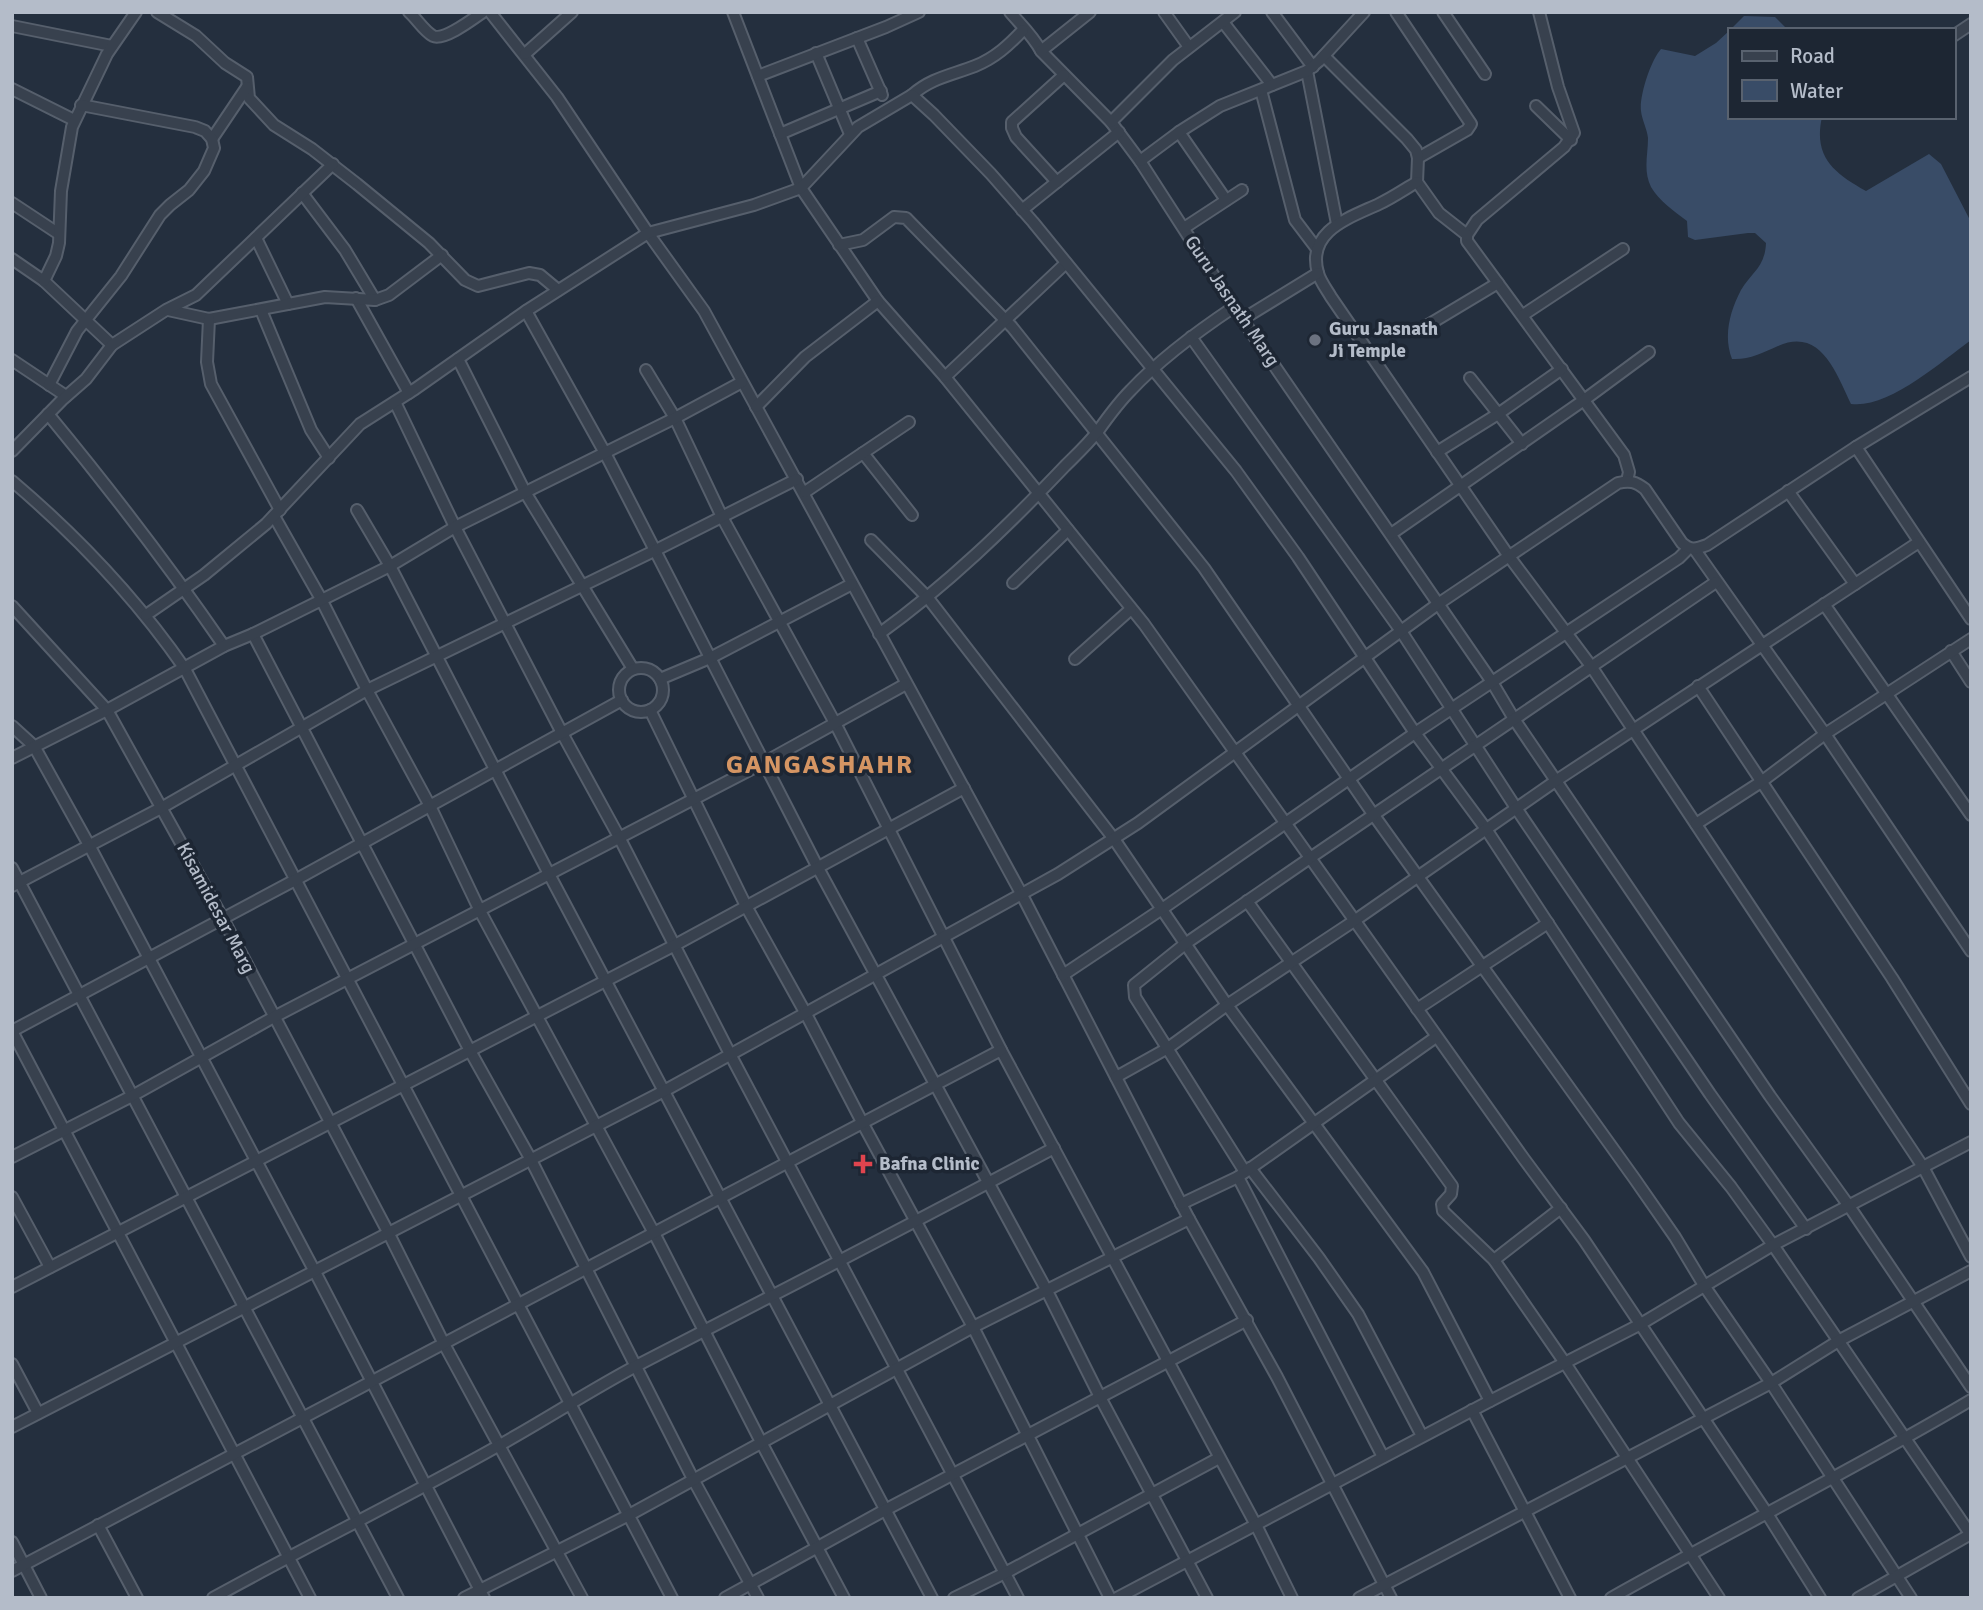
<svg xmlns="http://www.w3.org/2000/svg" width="1983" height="1610" font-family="Signika,sans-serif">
	<rect width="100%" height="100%" fill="#242f3e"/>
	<g fill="#394c67">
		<polygon points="1744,16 1775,17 1788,30 1730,30"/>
		<path d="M 1729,31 L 1729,117 L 1822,117 C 1813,157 1834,173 1866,191 L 1929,154 L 1941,164 L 1971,222 L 1971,340 C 1941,362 1888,409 1851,404 C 1836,373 1821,327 1778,346 C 1762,353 1749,360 1732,359 C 1723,336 1730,311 1741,290 C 1752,272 1765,267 1766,243 L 1755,233 L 1748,233 L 1695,240 L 1688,237 L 1687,221 C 1674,211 1659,201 1651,187 C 1643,171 1648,155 1648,138 C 1647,129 1642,120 1641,111 C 1639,96 1651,60 1661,49 L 1695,56 L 1716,43 Z"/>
	</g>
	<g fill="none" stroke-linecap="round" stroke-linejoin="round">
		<g stroke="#565f6c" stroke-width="14">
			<g id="minor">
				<polyline points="157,12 196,36 225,63 247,77 249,98 274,125 312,149 357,184 429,243 465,280 478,286 529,273 540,275 558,290"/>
				<path d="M 409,12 C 417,19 424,31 433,36 C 444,41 473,19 483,12"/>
				<polyline points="490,12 557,97 648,233 704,311 1022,895 1189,1219 1277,1377 1391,1598"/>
				<polyline points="733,12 801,188 850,260 878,301 945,377 1144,624 1524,1159 1584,1240 1766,1512 1820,1598"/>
				<path d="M 1010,12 C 1021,25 1033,36 1041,51 L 1111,122 L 1140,161 L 1234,307 L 1492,682 L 1514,719 L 1770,1096 L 1849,1206 L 1971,1387"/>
				<polyline points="1164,12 1189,47"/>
				<polyline points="1272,12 1313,67"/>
				<polyline points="1396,12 1471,124 1467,130 1418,158"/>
				<polyline points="1443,12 1485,74"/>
				<polyline points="1539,12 1558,87 1574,133 1564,147 1477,220 1467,235 1467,241 1624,455 1629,472 1627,481"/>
				<polyline points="1223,22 1272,85"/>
				<polyline points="12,26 112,46"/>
				<polyline points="1953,36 1971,24"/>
				<polyline points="857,38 882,95"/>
				<polyline points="1041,51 1090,12"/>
				<polyline points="816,53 850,134"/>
				<polyline points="525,54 572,12"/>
				<polyline points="1324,56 1407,139 1416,150 1418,158 1417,182 1439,213 1467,235"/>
				<polyline points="1307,71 1337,224"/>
				<polyline points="758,76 886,27 919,12"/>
				<polyline points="12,89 74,120"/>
				<polyline points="1261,90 1295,220 1317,249"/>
				<path d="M 912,95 C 931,78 952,75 975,66 C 995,58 1009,45 1023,30"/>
				<polyline points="1536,106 1571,140"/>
				<polyline points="1111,122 1173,60 1235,12"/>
				<polyline points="1179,132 1226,200"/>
				<polyline points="780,134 881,91"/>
				<polyline points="212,139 247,87"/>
				<polyline points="1140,161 1179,132 1220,106 1307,71 1319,61 1364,12"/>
				<polyline points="1057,182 1016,137 1012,128 1012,122 1064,75"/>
				<path d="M 1417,182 C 1405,189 1392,198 1379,204 C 1349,218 1306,231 1318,273 C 1320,281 1327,290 1331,297 L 1508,555 L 1591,666 L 1923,1167 L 1971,1257"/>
				<polyline points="302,193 345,250 375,300"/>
				<polyline points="12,203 59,234"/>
				<polyline points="1022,210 1119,132"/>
				<polyline points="1184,228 1242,190"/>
				<polyline points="256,238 288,304"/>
				<polyline points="839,245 863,240 894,217 906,218 1012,327 1204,568 1373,814 1634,1178 1675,1237 1705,1287 1771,1383 1911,1598"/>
				<polyline points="12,259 44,281 112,345"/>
				<polyline points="44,281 56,256 59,243 61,191 72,127 107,54 136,12"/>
				<polyline points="356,298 409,393"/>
				<polyline points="168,310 209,319 325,297 375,300 389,295 442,255"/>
				<polyline points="261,310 311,430 329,458"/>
				<polyline points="526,311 605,453 818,868 1047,1291 1100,1397 1207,1598"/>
				<polyline points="1523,315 1623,249"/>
				<polyline points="209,319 207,362 211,384 280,510"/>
				<polyline points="1243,319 1318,273"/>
				<polyline points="1423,328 1498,283"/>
				<polyline points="1191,337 1401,631 1516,808 1710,1094 1806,1229"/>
				<polyline points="458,359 525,492 633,669"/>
				<polyline points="12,360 66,396"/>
				<polyline points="646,370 675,418 722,517 835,723 1001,1050 1256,1525 1292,1598"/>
				<polyline points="945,377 1066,263"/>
				<polyline points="1470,378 1522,444"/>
				<polyline points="49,385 77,331 121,276 160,215 170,205 189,190 204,171 214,148 212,139 205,131 195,127 81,105"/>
				<polyline points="395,402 455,527 562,733 619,837 730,1054 1018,1598"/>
				<polyline points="756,407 805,357 878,301"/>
				<path d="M 48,414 C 110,489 169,566 224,646"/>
				<polyline points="1856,447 1971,619"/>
				<polyline points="12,451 62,400 86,379 112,345 166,310 196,295 333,164"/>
				<polyline points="1437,452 1498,414 1562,369"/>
				<polyline points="863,453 912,515"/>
				<path d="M 12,481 C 78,537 136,598 185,669 L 672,1598"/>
				<polyline points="1788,491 1855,584"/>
				<polyline points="805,492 909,422"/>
				<polyline points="357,510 390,566 549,874 932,1598"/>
				<polyline points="274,516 321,599 367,690 430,806 480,911 654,1233 761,1442 844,1598"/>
				<polyline points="1391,534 1584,400 1649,352"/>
				<polyline points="871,540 928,598 1114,839 1227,1005 1423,1272 1490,1401"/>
				<polyline points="1695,550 1825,734 1971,951"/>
				<polyline points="1013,583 1068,530"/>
				<polyline points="1824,604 1971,815"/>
				<polyline points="12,606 107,710 222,917 388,1232 444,1344 582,1598"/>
				<polyline points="146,615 204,575 266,524 360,424 415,389 526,311 648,233 754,205 801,188 858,127 912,95 934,115 991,174 1033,222 1236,471 1298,557 1415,733 1486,829 1679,1123 1731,1187 1773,1245 1971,1535"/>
				<polyline points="253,634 469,1049 530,1158 693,1479 758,1598"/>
				<path d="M 879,634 C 947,585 1007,527 1065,466 C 1076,455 1088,444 1098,431 C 1108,417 1118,403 1131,390 C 1161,358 1198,331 1234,307"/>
				<polyline points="1951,651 1971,682"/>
				<polyline points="1075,659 1131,609"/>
				<circle cx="641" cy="690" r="22"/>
				<polyline points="660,679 710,658 852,584"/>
				<polyline points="1698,686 1892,978 1971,1104"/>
				<polyline points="650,710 746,906 806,1014 863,1124 973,1327 1110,1598"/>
				<polyline points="12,726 34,746 89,845 314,1270 484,1598"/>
				<polyline points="12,758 107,710 224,646 253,634 390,566 455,527 675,418 742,382"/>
				<polyline points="1696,824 1761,782 1825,734 1971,639"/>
				<polyline points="12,868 398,1598"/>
				<polyline points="12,886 161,808 367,690 654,551 797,479"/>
				<polyline points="1247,901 1452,1186 1451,1194 1442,1204 1443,1211 1494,1260 1565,1363 1719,1598"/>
				<polyline points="1063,975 1162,909 1415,733 1679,558 1688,549"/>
				<polyline points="1417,1009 1548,923"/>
				<polyline points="12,1031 297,879 622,700"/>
				<polyline points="12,1031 310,1598"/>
				<polyline points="1116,1077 1168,1048 1227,1005 1354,921 1557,780 1919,542"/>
				<polyline points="12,1157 132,1096 274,1017 765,762 906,684"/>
				<polyline points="1250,1168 1319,1258 1358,1314 1422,1436"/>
				<polyline points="1245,1172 1135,997 1134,985 1185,944 1310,858 1716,582"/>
				<polyline points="1238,1177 1383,1457"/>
				<polyline points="12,1197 50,1267"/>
				<polyline points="1181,1204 1238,1177 1436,1037"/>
				<polyline points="1494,1260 1561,1208"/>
				<polyline points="12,1287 675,945 964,788"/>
				<polyline points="12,1364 38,1413"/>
				<polyline points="1472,1410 1570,1598"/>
				<path d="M 12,1427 L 664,1091 L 1058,874 L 1138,823 L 1438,604 L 1618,483 C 1630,480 1636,482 1645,489 L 1682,543 C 1691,551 1696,549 1707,545 L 1856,447 L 1971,377"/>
				<polyline points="98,1525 137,1598"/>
				<polyline points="12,1542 41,1598"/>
				<polyline points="12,1571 1001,1050"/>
				<path d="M 213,1598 C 307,1546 404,1499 498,1446 C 545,1420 589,1391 636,1366 C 776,1294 915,1222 1054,1148"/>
				<polyline points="464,1598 629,1515 973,1327 1189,1219"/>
				<polyline points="725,1598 885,1510 1247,1320"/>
				<polyline points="954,1598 1005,1573 1219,1458"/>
				<polyline points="1117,1598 1490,1401 1639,1325 1773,1245 1971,1142"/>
				<polyline points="1359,1598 1771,1383 1840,1340 1971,1271"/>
				<path d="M 1611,1598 C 1730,1531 1853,1470 1971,1400"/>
				<polyline points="1858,1598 1971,1534"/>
			</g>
		</g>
		<use href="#minor" stroke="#38414e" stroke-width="10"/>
	</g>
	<circle fill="#6b7280" stroke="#1d2633" stroke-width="2.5" cx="1315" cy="340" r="7"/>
	<path fill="#e0444e" stroke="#1d2633" stroke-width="2.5" d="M859.5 1153.5h7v7h7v7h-7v7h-7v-7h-7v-7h7z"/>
	<g text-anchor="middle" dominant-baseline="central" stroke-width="7" stroke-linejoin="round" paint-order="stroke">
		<g font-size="19" fill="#b4bcc9" stroke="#1d2633">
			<text transform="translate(1232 301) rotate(56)">Guru Jasnath Marg</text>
			<text transform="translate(216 908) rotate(62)">Kisamidesar Marg</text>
		</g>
		<g font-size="19" font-weight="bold" fill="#b4bcc9" stroke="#1d2633" text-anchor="start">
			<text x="1329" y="329">Guru Jasnath<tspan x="1329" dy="22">Ji Temple</tspan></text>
			<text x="879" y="1164">Bafna Clinic</text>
		</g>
		<g font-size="26" font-weight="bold" letter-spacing="2" fill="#d59563" stroke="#1d2633">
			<text x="820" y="765">GANGASHAHR</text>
		</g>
	</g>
	<rect width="1983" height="1610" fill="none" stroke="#b4bcc9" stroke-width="28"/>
	<rect x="1728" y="28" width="228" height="91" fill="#1d2633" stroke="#59626f" stroke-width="2"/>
	<rect x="1742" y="51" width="35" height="10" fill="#38414e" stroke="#59626f" stroke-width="2"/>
	<text x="1790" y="63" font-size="21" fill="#b4bcc9">Road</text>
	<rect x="1742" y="80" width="35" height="21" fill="#394c67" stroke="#59626f" stroke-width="2"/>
	<text x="1790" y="98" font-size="21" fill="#b4bcc9">Water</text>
</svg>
